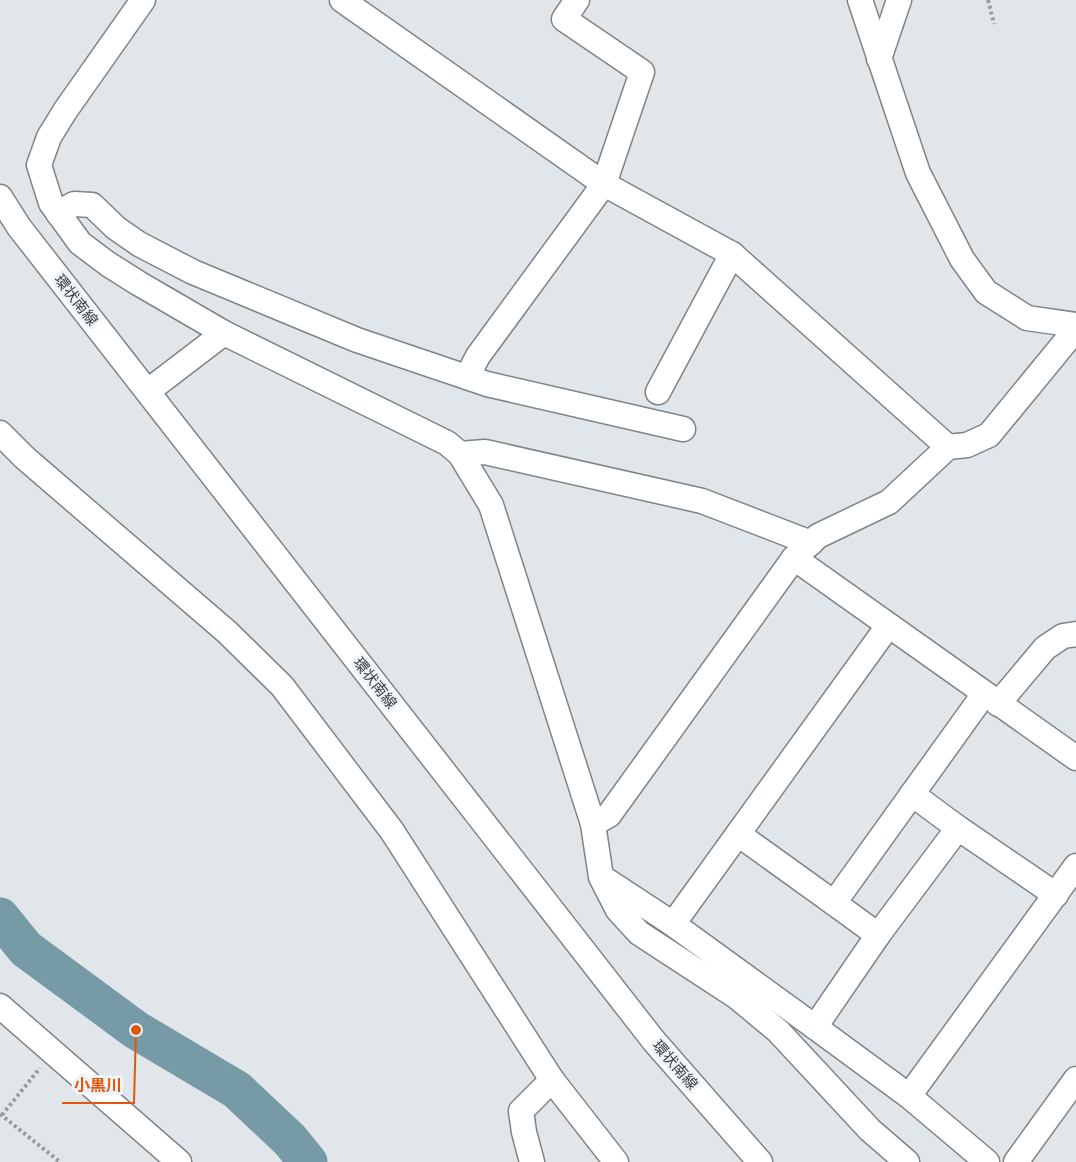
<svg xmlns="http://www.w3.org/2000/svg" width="1076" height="1162" font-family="Signika,'Noto Sans JP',sans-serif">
	<rect width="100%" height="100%" fill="#e0e6ea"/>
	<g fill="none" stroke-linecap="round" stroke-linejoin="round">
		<polyline stroke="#769aa6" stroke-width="39" points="0,917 26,949 136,1030 237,1090 290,1140 308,1162"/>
		<g stroke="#7f8488" stroke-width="27">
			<g id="minor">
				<polyline points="143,0 65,111 49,137 39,165 51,203 80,243 108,264 138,283 224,333"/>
				<polyline points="342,0 604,184 732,254 948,447"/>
				<polyline points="860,0 918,173 962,259 986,292 1027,318 1076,325"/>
				<polyline points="879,59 899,0"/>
				<polyline points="0,197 19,227 654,1041 760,1162"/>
				<polyline points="58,213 74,204 92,205 116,228 139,244 193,272 357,340 487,384 683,429"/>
				<polyline points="467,377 478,356 604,184 642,72 564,19 577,0"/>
				<polyline points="148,391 224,333 447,443 460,454 491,505 593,824 601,877 618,910 639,933 737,997 778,1031 870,1130 907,1162"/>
				<polyline points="658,392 732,254"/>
				<polyline points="0,433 25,458 227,632 282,686 392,831 552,1080 616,1162"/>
				<polyline points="460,454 485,452 702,501 811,543"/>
				<polyline points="794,558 1076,758"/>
				<polyline points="998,704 1045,648 1063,636 1076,634"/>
				<polyline points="912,794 958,828"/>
				<polyline points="593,824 609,815 794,558 818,536 889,502 948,447 967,445 989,435 1076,329"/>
				<polyline points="738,834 834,903"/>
				<polyline points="603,878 673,924 815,1027 909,1096 987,1162"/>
				<polyline points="673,924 888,626"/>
				<polyline points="878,935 958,828 1056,895"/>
				<polyline points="0,1006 179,1162"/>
				<polyline points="815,1027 878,935 834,903 984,694"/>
				<polyline points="909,1096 1076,866"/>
				<polyline points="532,1162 524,1132 521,1111 552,1080"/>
				<polyline points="1016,1162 1076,1079"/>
			</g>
		</g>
		<g stroke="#979b9e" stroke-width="4" stroke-dasharray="3 3" stroke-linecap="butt">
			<polyline points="988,0 994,24"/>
			<polyline points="0,1114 60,1162"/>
			<polyline points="2,1115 40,1068"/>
		</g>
		<use href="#minor" stroke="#fff" stroke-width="24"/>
	</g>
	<g text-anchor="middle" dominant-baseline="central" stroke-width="6" stroke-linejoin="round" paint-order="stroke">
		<g font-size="15" fill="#3a3c3e" stroke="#edf3f7">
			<text transform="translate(76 300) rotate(52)">環状南線</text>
			<text transform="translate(375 683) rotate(52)">環状南線</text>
			<text transform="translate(675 1065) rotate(49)">環状南線</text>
		</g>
	</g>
	<path fill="none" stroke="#df580e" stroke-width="2" d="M136 1030L134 1103H62"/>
	<circle fill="#df580e" stroke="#edf3f7" stroke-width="2" cx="136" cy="1030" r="6"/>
	<g font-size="16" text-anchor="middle" font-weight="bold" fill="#df580e" stroke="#edf3f7" stroke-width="6" stroke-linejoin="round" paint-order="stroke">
		<text x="98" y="1091">小黒川</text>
	</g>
</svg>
